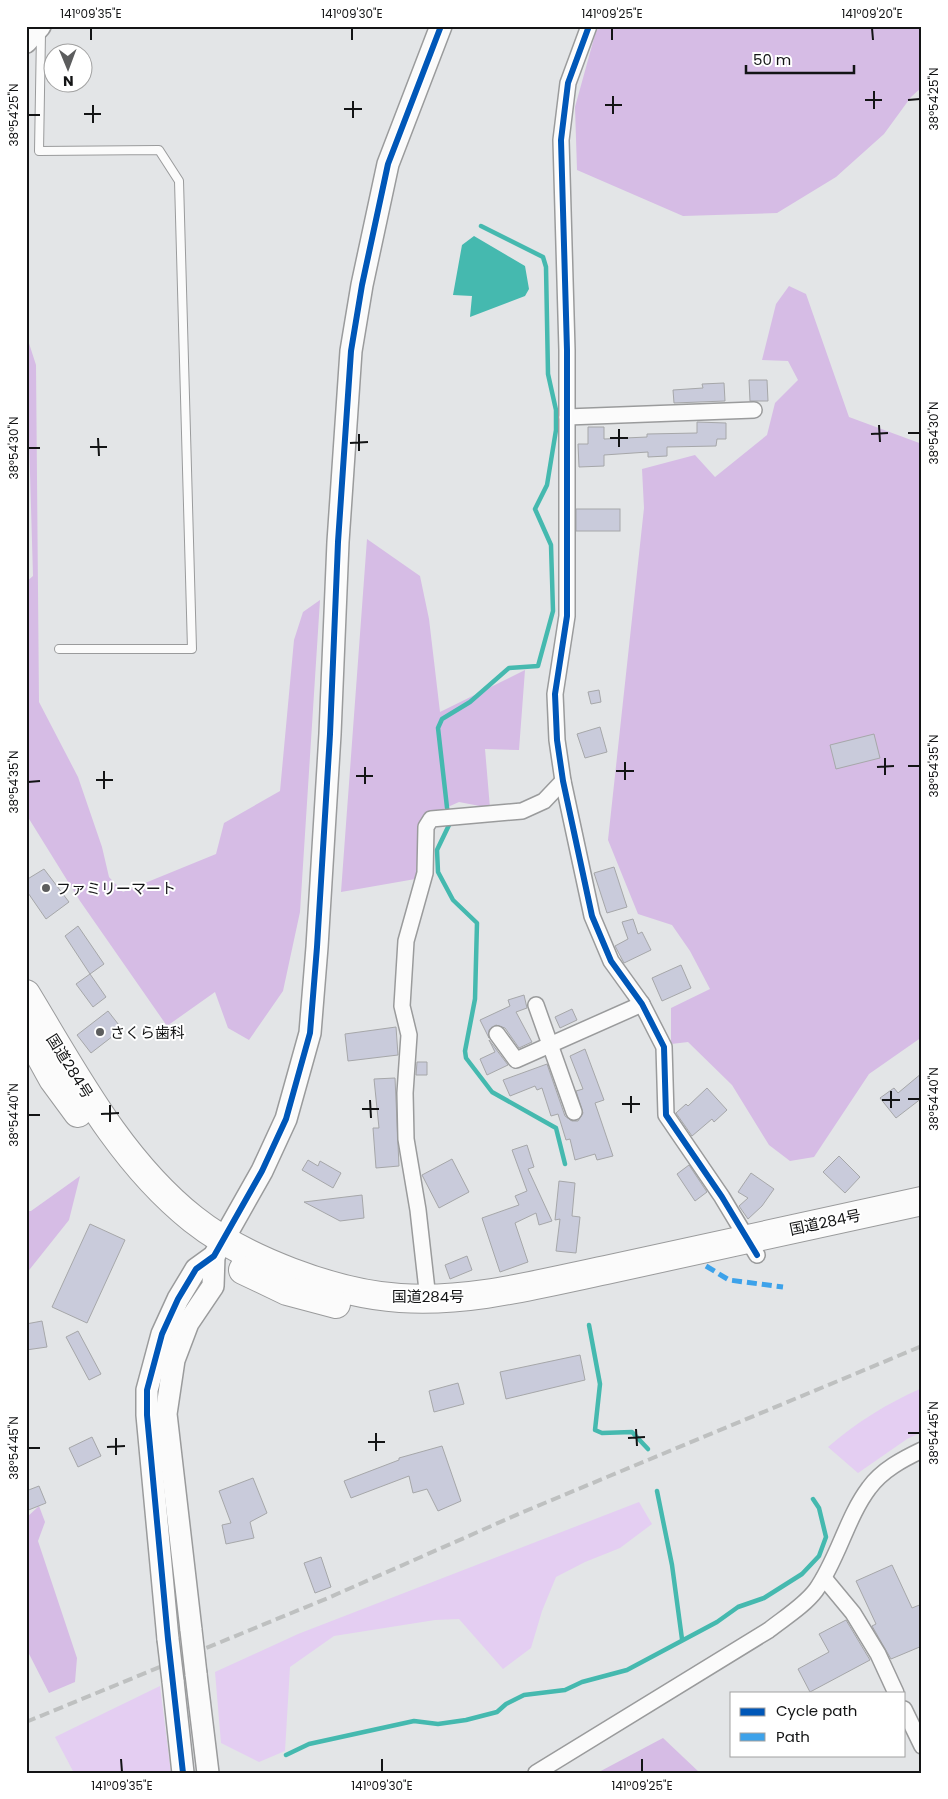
<svg xmlns="http://www.w3.org/2000/svg" width="948" height="1799" font-family="Poppins,'Noto Sans JP',sans-serif">
	<rect width="100%" height="100%" fill="#e3e5e7"/>
	<g fill="#e4cef2">
		<path d="M 922,1388 L 922,1432 L 907,1439 L 858,1473 L 828,1447 C 857,1422 886,1404 922,1388 Z"/>
		<polygon points="639,1502 652,1524 620,1548 585,1562 556,1577 542,1611 531,1648 503,1669 459,1619 435,1620 334,1636 290,1667 285,1751 259,1762 221,1743 215,1672 298,1634"/>
		<polygon points="160,1686 171,1773 74,1773 55,1737"/>
	</g>
	<g fill="#d6bce5">
		<polygon points="602,26 922,26 922,87 911,97 884,134 836,177 777,213 683,216 577,170 575,107 596,31"/>
		<polygon points="789,286 806,294 849,417 922,444 922,1037 869,1074 814,1157 790,1161 769,1145 732,1085 688,1042 671,1044 671,1008 710,989 690,951 672,925 638,914 608,840 644,508 642,469 695,455 715,477 767,435 775,403 798,380 788,361 762,360 776,304"/>
		<polygon points="26,334 36,365 39,702 78,777 102,847 109,877 123,892 216,854 224,823 280,791 294,640 303,612 320,600 300,912 283,991 249,1040 228,1028 215,992 167,1026 80,901 26,814 26,582 33,576"/>
		<polygon points="367,539 420,576 429,619 440,712 525,670 519,750 485,749 490,808 459,802 421,819 421,878 341,892"/>
		<polygon points="80,1176 69,1220 26,1274 26,1211 31,1211"/>
		<polygon points="39,1506 45,1522 38,1541 77,1658 75,1682 49,1693 26,1648 26,1518"/>
		<polygon points="663,1738 700,1773 597,1773"/>
	</g>
	<polygon fill="#45b9af" points="474,236 525,266 529,289 525,296 470,317 472,296 453,295 462,245"/>
	<g fill="none" stroke-linecap="round" stroke-linejoin="round">
		<g stroke="#45b9af" stroke-width="4.5">
			<polyline points="481,226 543,257 546,267 548,374 556,410 556,430 547,485 535,509 551,545 553,611 538,666 509,668 470,702 442,719 438,728 449,825 437,850 438,872 453,900 477,923 475,999 465,1051 466,1058 492,1092 556,1128 565,1164"/>
			<polyline points="589,1325 600,1384 595,1430 602,1433 632,1432 648,1449"/>
			<polyline points="657,1491 672,1565 682,1639"/>
			<polyline points="286,1755 309,1744 414,1721 438,1724 466,1720 497,1712 506,1704 524,1695 565,1690 582,1682 627,1670 717,1622 738,1607 764,1598 802,1574 819,1556 826,1537 819,1508 813,1499"/>
		</g>
	</g>
	<g fill="#c9cbdb" stroke="#a6a7a9">
		<polygon points="749,380 767,380 768,401 750,401"/>
		<polygon points="724,383 725,401 674,403 673,390 703,388 702,384"/>
		<polygon points="697,422 726,423 726,439 717,439 716,446 667,447 667,456 648,457 648,452 604,455 604,466 579,467 578,444 588,444 588,427 604,427 604,439 647,437 647,434 697,433"/>
		<rect x="576" y="509" width="44" height="22"/>
		<polygon points="599,690 601,702 591,704 588,692"/>
		<polygon points="600,727 607,752 585,758 577,734"/>
		<polygon points="874,734 880,758 836,769 830,745"/>
		<polygon points="614,867 627,907 607,913 594,873"/>
		<polygon points="44,869 69,902 46,919 26,890 26,880"/>
		<polygon points="633,919 638,934 642,932 651,950 624,963 615,946 628,939 622,922"/>
		<polygon points="78,926 104,964 90,974 65,936"/>
		<polygon points="681,965 691,988 662,1001 652,978"/>
		<polygon points="90,974 106,997 93,1007 76,984"/>
		<polygon points="524,995 527,1008 516,1012 532,1042 519,1048 505,1028 496,1025 489,1030 489,1038 480,1020 510,1006 508,1000"/>
		<polygon points="572,1009 577,1020 560,1028 555,1017"/>
		<polygon points="108,1011 122,1029 91,1053 77,1035"/>
		<polygon points="396,1027 398,1055 348,1061 345,1034"/>
		<polygon points="489,1040 508,1065 487,1075 480,1059 495,1052"/>
		<polygon points="585,1049 604,1100 595,1103 613,1156 597,1160 595,1154 575,1160 570,1139 566,1140 558,1114 551,1116 542,1088 537,1090 535,1086 510,1096 503,1080 547,1064 565,1116 572,1121 578,1121 583,1113 576,1091 583,1089 570,1056"/>
		<polygon points="417,1062 427,1062 427,1075 416,1075"/>
		<polygon points="922,1073 922,1098 896,1118 880,1098 894,1088 898,1093"/>
		<polygon points="395,1078 399,1166 376,1168 373,1128 379,1128 374,1079"/>
		<polygon points="707,1088 727,1110 714,1122 712,1119 692,1136 676,1113 686,1104 688,1106"/>
		<polygon points="527,1145 534,1167 528,1169 552,1221 539,1225 536,1213 515,1223 528,1262 500,1272 482,1218 519,1205 515,1196 527,1191 512,1150"/>
		<polygon points="839,1156 860,1177 845,1193 823,1172"/>
		<polygon points="452,1159 469,1192 439,1208 422,1175"/>
		<polygon points="308,1160 318,1166 320,1161 341,1173 333,1188 302,1170"/>
		<polygon points="689,1165 707,1192 695,1201 677,1174"/>
		<polygon points="751,1173 774,1189 762,1206 748,1219 739,1206 748,1198 738,1192"/>
		<polygon points="559,1181 575,1183 572,1216 580,1217 576,1253 556,1251 560,1219 555,1220"/>
		<polygon points="362,1195 364,1218 340,1221 304,1202"/>
		<polygon points="90,1224 125,1240 87,1323 52,1307"/>
		<polygon points="467,1256 472,1270 450,1279 445,1265"/>
		<polygon points="42,1321 47,1347 26,1350 26,1324"/>
		<polygon points="78,1331 101,1374 89,1380 66,1337"/>
		<polygon points="580,1355 585,1380 506,1399 500,1372"/>
		<polygon points="458,1383 464,1404 434,1412 429,1391"/>
		<polygon points="92,1437 101,1456 78,1467 69,1448"/>
		<polygon points="442,1446 461,1501 438,1511 427,1489 413,1493 409,1476 351,1498 344,1481 399,1460 399,1458"/>
		<polygon points="253,1478 267,1513 250,1522 254,1538 226,1544 222,1525 231,1523 219,1491"/>
		<polygon points="39,1486 46,1503 26,1511 26,1491"/>
		<polygon points="321,1557 331,1587 315,1593 304,1563"/>
		<polygon points="892,1565 912,1608 922,1604 922,1646 891,1659 872,1626 876,1624 856,1581"/>
		<polygon points="846,1620 870,1660 810,1692 798,1669 829,1652 819,1634"/>
	</g>
	<g fill="none" stroke-linecap="round" stroke-linejoin="round">
		<g stroke="#9a9b9c" stroke-width="10">
			<polyline id="lane" points="41,33 39,151 159,150 179,181 192,649 59,649"/>
		</g>
		<g stroke="#9a9b9c" stroke-width="18">
			<g id="street">
				<polyline points="589,26 568,83 561,140 567,350 567,616 555,694 557,740 563,781 592,916 611,961 642,1004 664,1047 666,1115 722,1197 757,1255"/>
				<polyline points="567,417 754,410"/>
				<polyline points="536,1005 574,1112"/>
				<polyline points="497,1034 516,1060 642,1004"/>
				<polyline points="428,1299 418,1210 406,1139 405,1093 409,1035 402,1006 406,941 425,873 426,827 431,819 522,811 544,801 563,781"/>
				<polyline points="824,1578 853,1613 878,1654 896,1693"/>
				<polyline points="904,1709 922,1746"/>
				<path d="M 536,1773 L 769,1630 C 784,1618 804,1606 816,1590 C 838,1559 847,1517 869,1488 C 882,1470 903,1459 922,1450"/>
			</g>
		</g>
		<g stroke="#9a9b9c" stroke-width="24">
			<g id="secondary">
				<polyline points="26,42 40,26"/>
				<polyline points="191,1630 166,1414 174,1360 188,1323 213,1286 214,1256"/>
				<polyline points="168,1639 147,1415 147,1390 162,1334 178,1299 196,1269 214,1256 262,1171 286,1119 310,1033 317,947 330,734 338,542 351,351 362,285 388,164 441,26"/>
				<polyline points="196,1674 208,1773"/>
				<polyline points="173,1681 183,1773"/>
			</g>
		</g>
		<g stroke="#9a9b9c" stroke-width="30">
			<g id="highway">
				<path d="M 26,994 C 74,1073 119,1160 193,1219 C 243,1259 335,1294 400,1298 C 469,1303 538,1284 606,1270 C 711,1248 816,1224 922,1201"/>
				<polyline points="26,1030 53,1079 78,1113"/>
				<polyline points="243,1270 287,1291 336,1304"/>
			</g>
		</g>
		<use href="#lane" stroke="#fbfbfb" stroke-width="8"/>
		<use href="#street" stroke="#fbfbfb" stroke-width="15"/>
		<use href="#secondary" stroke="#fbfbfb" stroke-width="21"/>
		<use href="#highway" stroke="#fbfbfb" stroke-width="28"/>
		<polyline stroke="#bec0c0" stroke-width="4" stroke-dasharray="10 5" stroke-linecap="butt" points="26,1722 328,1598 523,1512 922,1346"/>
		<g stroke="#9a9b9c" stroke-width="24" stroke-linecap="butt">
			<g id="secondary-bridge">
				<polyline points="191,1630 196,1674"/>
				<polyline points="168,1639 173,1681"/>
			</g>
		</g>
		<use href="#secondary-bridge" stroke="#fbfbfb" stroke-width="21"/>
		<polyline stroke="#3da2ea" stroke-width="5" stroke-dasharray="10 5" stroke-linecap="butt" points="706,1266 729,1280 783,1287"/>
		<g stroke="#fff" stroke-width="9">
			<g id="cycleway">
				<polyline points="589,26 568,83 561,140 567,350 567,616 555,694 557,740 563,781 592,916 611,961 642,1004 664,1047 666,1115 722,1197 757,1255"/>
				<polyline points="183,1773 168,1639 147,1415 147,1390 162,1334 178,1299 196,1269 214,1256 262,1171 286,1119 310,1033 317,947 330,734 338,542 351,351 362,285 388,164 441,26"/>
			</g>
		</g>
		<use href="#cycleway" stroke="#0057b8" stroke-width="6"/>
	</g>
	<path fill="none" stroke="#131415" stroke-width="2" d="M 91,28 L 91,40M 352,28 L 352,40M 612,28 L 612,40M 872,28 L 873,40M 874,91 L 874,109M 613,96 L 613,114M 865,100 L 882,100M 908,100 L 920,99M 353,101 L 353,118M 93,105 L 93,123M 605,105 L 622,105M 344,109 L 362,109M 84,114 L 101,114M 28,115 L 40,115M 879,425 L 880,442M 619,429 L 619,447M 908,433 L 920,433M 359,434 L 359,451M 871,434 L 888,433M 98,438 L 99,456M 610,438 L 628,438M 350,443 L 368,442M 90,447 L 107,447M 28,448 L 40,448M 885,758 L 885,775M 625,762 L 625,780M 908,766 L 920,766M 365,767 L 365,784M 877,767 L 894,766M 104,771 L 104,789M 616,771 L 634,771M 356,776 L 373,776M 96,780 L 113,780M 28,782 L 40,781M 891,1091 L 891,1108M 631,1096 L 631,1113M 908,1099 L 920,1099M 370,1100 L 371,1118M 882,1100 L 900,1100M 622,1104 L 640,1104M 110,1105 L 110,1122M 362,1109 L 379,1109M 101,1114 L 119,1113M 28,1115 L 40,1115M 636,1429 L 637,1446M 376,1433 L 376,1451M 908,1433 L 920,1433M 116,1438 L 116,1455M 628,1438 L 645,1437M 368,1442 L 385,1442M 107,1447 L 125,1446M 28,1448 L 40,1448M 121,1759 L 122,1772M 382,1759 L 382,1772M 642,1759 L 642,1772"/>
	<g fill="#5c5d5e" stroke="#fff" stroke-width="2">
		<circle cx="46" cy="888" r="5"/>
		<circle cx="100" cy="1032" r="5"/>
	</g>
	<g text-anchor="middle" dominant-baseline="central" stroke-width="4" stroke-linejoin="round" paint-order="stroke">
		<g font-size="15" fill="#131415" stroke="#fff" text-anchor="start">
			<text x="56" y="888">ファミリーマート</text>
			<text x="110" y="1032">さくら歯科</text>
		</g>
		<g font-size="15" fill="#131415" stroke="#fff">
			<text transform="translate(70 1066) rotate(58)">国道284号</text>
			<text transform="translate(825 1222) rotate(-12)">国道284号</text>
			<text x="428" y="1296">国道284号</text>
		</g>
	</g>
	<rect width="948" height="1799" fill="none" stroke="#ffffff" stroke-width="55"/>
	<rect x="730" y="1692" width="175" height="65" fill="#ffffff" stroke="#a1a1a1"/>
	<rect x="740" y="1708" width="25" height="8" fill="#0057b8" stroke="#a1a1a1"/>
	<text x="776" y="1716" font-size="15" fill="#131415">Cycle path</text>
	<rect x="740" y="1733" width="25" height="8" fill="#3da2ea" stroke="#a1a1a1"/>
	<text x="776" y="1742" font-size="15" fill="#131415">Path</text>
	<g transform="translate(68 68) rotate(179)"><circle r="24" fill="#ffffff" stroke="#a1a1a1"/>
	<path d="M0-4L9 19L0 12L-9 19Z" fill="#5c5d5e"/>
	<text y="-8" font-size="14" font-weight="bold" text-anchor="middle" fill="#131415">N</text>
	</g>
	<path d="M746 65v8h108v-8" fill="none" stroke="#131415" stroke-width="2.5"/>
	<text x="753" y="65" font-size="15" fill="#131415" stroke="#ffffff" stroke-width="4" paint-order="stroke">50 m</text>
	<rect x="28" y="28" width="892" height="1744" fill="none" stroke="#131415" stroke-width="2"/>
	<g font-size="12" text-anchor="middle" fill="#131415">
		<text x="91" y="18">141°09'35"E</text>
		<text x="352" y="18">141°09'30"E</text>
		<text x="612" y="18">141°09'25"E</text>
		<text x="872" y="18">141°09'20"E</text>
		<text transform="translate(934 99) rotate(-90)" y="4">38°54'25"N</text>
		<text transform="translate(14 115) rotate(-90)" y="4">38°54'25"N</text>
		<text transform="translate(934 433) rotate(-90)" y="4">38°54'30"N</text>
		<text transform="translate(14 448) rotate(-90)" y="4">38°54'30"N</text>
		<text transform="translate(934 766) rotate(-90)" y="4">38°54'35"N</text>
		<text transform="translate(14 782) rotate(-90)" y="4">38°54'35"N</text>
		<text transform="translate(934 1099) rotate(-90)" y="4">38°54'40"N</text>
		<text transform="translate(14 1115) rotate(-90)" y="4">38°54'40"N</text>
		<text transform="translate(934 1433) rotate(-90)" y="4">38°54'45"N</text>
		<text transform="translate(14 1448) rotate(-90)" y="4">38°54'45"N</text>
		<text x="122" y="1790">141°09'35"E</text>
		<text x="382" y="1790">141°09'30"E</text>
		<text x="642" y="1790">141°09'25"E</text>
	</g>
</svg>
